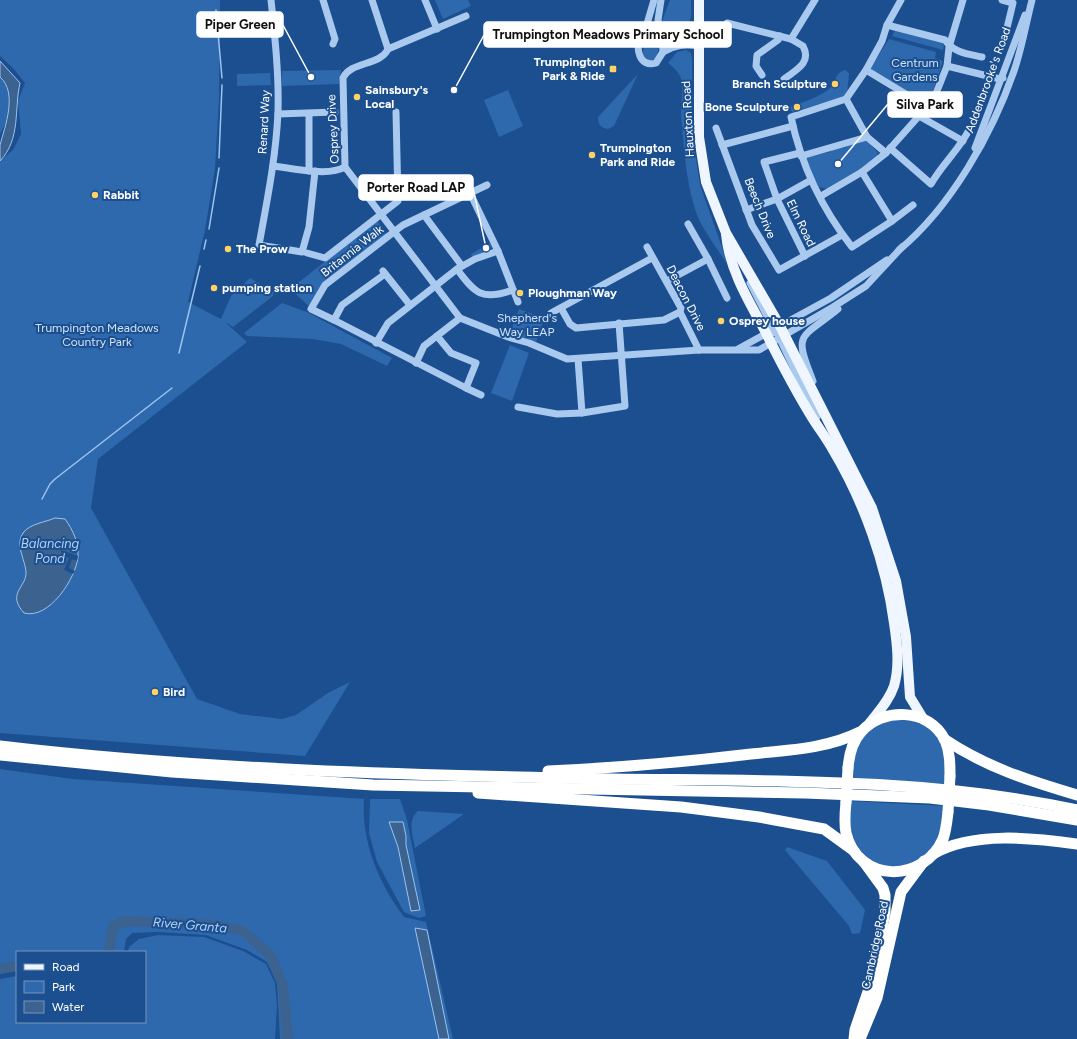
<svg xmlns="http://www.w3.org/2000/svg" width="1077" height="1039" font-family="Figtree,sans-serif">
	<rect width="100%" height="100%" fill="#1b4f8f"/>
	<g fill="#2e69ad">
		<polygon points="0,0 220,0 219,99 215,169 205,230 188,302 221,319 231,296 250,278 274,292 273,296 233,327 224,321 247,342 98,459 91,508 197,699 240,714 282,719 296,715 328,693 350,682 305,756 0,733 0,161 13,150 21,134 18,101 25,83 13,68 0,56"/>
		<polygon points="435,0 468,0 471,6 443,19"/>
		<path d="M 670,0 L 691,0 C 691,6 692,14 690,20 C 687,31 668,26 662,21 Z"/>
		<polygon points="895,30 942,42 944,46 943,50 892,36"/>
		<path d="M 653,33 L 657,36 C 659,44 660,55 653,60 L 648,60 L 643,56 L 644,38 L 647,34 Z"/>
		<polygon points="889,39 936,52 935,58 943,61 933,91 928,101 924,102 872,71 871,67"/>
		<path d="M 686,50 L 691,53 L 692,61 L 692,133 L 700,185 L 729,267 C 720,252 701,228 696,212 C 688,189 685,161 683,137 C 682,127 681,116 681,106 C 682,86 687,77 668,63 L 677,52 Z"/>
		<polygon points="341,70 339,84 282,86 282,71"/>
		<path d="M 845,70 L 849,73 L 847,94 L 846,96 L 792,112 L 790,107 C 803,102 817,98 828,90 C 836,84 834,73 845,70 Z"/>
		<polygon points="270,73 271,85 237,86 237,74"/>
		<path d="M 638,74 L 614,126 L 608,129 C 601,128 598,125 598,117 Z"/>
		<path d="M 0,77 C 14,90 10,119 0,134 Z"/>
		<polygon points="508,90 523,126 499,137 484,100"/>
		<polygon points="866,140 878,153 875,161 828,189 819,187 804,160 807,157 830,152 831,150 847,147 847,145"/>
		<polygon points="377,221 387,234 323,285 311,308 290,289"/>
		<polygon points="490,243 492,247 490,250 472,257 471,254"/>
		<polygon points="282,303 307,312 392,358 387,366 341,344 313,339 247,336 244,333"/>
		<polygon points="519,309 544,318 536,342 510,333"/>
		<polygon points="510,345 529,353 512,401 491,393"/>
		<path d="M 904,719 C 946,729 945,749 946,786 L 853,780 C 853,743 864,721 904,719 Z"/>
		<path d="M 0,769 L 73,779 L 364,799 C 361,842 379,883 404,917 L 426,922 L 427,926 L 453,1039 L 280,1039 L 277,983 L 267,962 L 247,950 L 206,935 L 158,932 L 132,933 L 126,939 L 124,952 L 17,952 L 17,971 L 0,972 Z"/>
		<polygon points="370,799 400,799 407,820 426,916 419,918 404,912 377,862 369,833"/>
		<polygon points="849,801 944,806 940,836 925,857 900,867 880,865 868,859 859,850 850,832"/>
		<path d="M 418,811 L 464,814 L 415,848 C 413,836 407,820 418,811 Z"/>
		<polygon points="787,847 827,861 865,910 860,933 852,934 849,926 785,850"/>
		<polygon points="158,935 204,937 243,951 266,964 275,983 277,1006 275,1039 0,1039 0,979 17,976 17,1022 145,1022 145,952 128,952 129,947 139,939"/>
	</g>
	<g fill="#3c6290" stroke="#9cc4f0">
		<path d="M 0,61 L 20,83 C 14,109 21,139 0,161 C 0,156 0,150 0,145 C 5,126 18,93 0,77 Z"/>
		<path d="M 55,518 L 65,519 C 73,530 79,543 78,557 C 76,578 49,620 24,613 C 6,593 27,587 26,572 C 25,559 15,545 23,533 C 29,524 46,522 55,518 Z"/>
		<polygon points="389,822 403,822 406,836 406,845 420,910 411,911 398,847"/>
		<polygon points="415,928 427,930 449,1039 439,1039"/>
	</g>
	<polygon fill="#1b4f8f" points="61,550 78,556 77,561 72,559 69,568 75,571 73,574 64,570 69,558 63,556 64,554 61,552"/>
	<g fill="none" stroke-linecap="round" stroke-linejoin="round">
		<g stroke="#9cc4f0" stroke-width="1.5">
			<polyline points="216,10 222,78"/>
			<polyline points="219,158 222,85"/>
			<polyline points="209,229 219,168"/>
			<polyline points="204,249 206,240"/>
			<polyline points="179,353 200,266"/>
			<polyline points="42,499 50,484 55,479 172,388"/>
		</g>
		<g stroke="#3c6290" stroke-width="10">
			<polyline points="109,952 113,926 126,921 217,925 243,931 271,956 283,986 288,1039"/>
			<polyline points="0,969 17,966"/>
		</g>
		<g stroke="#a9c9ee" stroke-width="7">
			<path d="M 271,0 C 275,38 279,74 278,112 C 276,157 267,201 259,245 L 302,252 L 309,227 L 315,171"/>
			<polyline points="323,0 335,39 333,44"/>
			<path d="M 372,0 L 388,49 C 380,66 351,61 343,78 L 345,167 L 460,318 L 508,337 L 529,343 L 567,359 L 699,350 L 759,350 L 833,307 L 866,286 L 902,247"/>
			<polyline points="425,0 437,29"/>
			<polyline points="1002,0 1013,3 1006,32"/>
			<path d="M 727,23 L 791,39 L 803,46 C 812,63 796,70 784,79"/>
			<path d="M 887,25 L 945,40 C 954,53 968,54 982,57"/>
			<path d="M 645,30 L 654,29 L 662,35 L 663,52 L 656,63 C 639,68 635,48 641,36 C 642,34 644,32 645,30 C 648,21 651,10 654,0"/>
			<polyline points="660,33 658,20 661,0"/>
			<polyline points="662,35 698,36"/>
			<polyline points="791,39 815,0"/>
			<polyline points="388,49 466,16"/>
			<path d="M 663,52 C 675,45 685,44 698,46"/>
			<polyline points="947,66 1000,79 1003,78"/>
			<polyline points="866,70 927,107"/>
			<polyline points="762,75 756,66 757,55 778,40 780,36"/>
			<polyline points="846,99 867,137 886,153"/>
			<polyline points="278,114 335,112"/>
			<polyline points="309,114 309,171"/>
			<polyline points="919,116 963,141"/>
			<polyline points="716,128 752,225 779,270 842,235"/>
			<polyline points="722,145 793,126"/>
			<path d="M 890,148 L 931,184 C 943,163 960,149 970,128"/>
			<polyline points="975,148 1025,15"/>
			<polyline points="800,153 764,162 777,199 811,180"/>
			<polyline points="801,156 867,137"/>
			<path d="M 273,166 C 292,168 328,177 345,167"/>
			<path d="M 862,172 L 892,221 L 852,247 C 822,209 801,164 791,117 L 846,99 L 866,70 L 882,41 L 887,25 L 901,0"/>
			<polyline points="470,193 498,251 518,302"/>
			<polyline points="821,196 862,172 886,153 927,107 935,96 947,66 949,47 963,0"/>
			<polyline points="746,210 777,199 805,256"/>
			<polyline points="424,215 462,266"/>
			<polyline points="892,221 913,205"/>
			<polyline points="688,224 708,259 727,298"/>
			<polyline points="647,247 681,308 680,312 699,350"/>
			<path d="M 899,250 C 951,207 992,134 1014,71 C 1022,48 1026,23 1032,0"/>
			<polyline points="307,253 325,258 398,201 396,112"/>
			<path d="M 457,269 C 475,294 483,301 513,290"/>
			<polyline points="383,271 410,305"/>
			<polyline points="385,274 342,305 334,320 466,388 476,363 451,353 437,336"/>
			<polyline points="667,281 708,259"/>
			<polyline points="750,283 772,326 773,333"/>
			<polyline points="561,308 570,324 576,328 664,320 680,312"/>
			<polyline points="551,313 652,258"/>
			<polyline points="334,320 311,309 325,285 403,225 487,185"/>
			<polyline points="778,335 817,417"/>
			<polyline points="376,343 388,323 457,269 475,259 498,251"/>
			<polyline points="738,349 831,298 887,260"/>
			<polyline points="578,359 582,413 625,406 619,323"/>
			<polyline points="416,363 424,346 460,318"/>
			<path d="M 813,381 C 793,331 800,340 838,309"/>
			<polyline points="466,388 481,395"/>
			<polyline points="518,407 557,414 582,413"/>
		</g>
		<g stroke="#f0f6ff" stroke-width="10">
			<polyline points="699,0 699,137 706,182 726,233 780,326 872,508 896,581 906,637 910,697 924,720"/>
			<path d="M 726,234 C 729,268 748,300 764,329 C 779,359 795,390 813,419 C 820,430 827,439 833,450 C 864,502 886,563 894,623 C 897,643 900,666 894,686 C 889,701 878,712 869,724"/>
		</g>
		<g stroke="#fff" stroke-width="11">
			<path d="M 944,739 C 986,767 1029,781 1077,795"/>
			<path d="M 0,746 C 203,770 408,775 612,779 C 767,781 925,777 1077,810"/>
			<polyline points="0,755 172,772 373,785 805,793 930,798 989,805 1077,820"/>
			<path d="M 848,768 C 849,755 852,742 861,732 C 883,707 929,708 945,740 C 950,752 950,764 950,776"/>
			<path d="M 548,771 C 616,768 684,762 751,754 C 788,750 826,749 860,732"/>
			<polyline points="478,793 681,807 759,817 824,829 853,850"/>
			<path d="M 846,802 C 845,812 844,823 846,833 C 858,883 923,884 943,839 C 946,831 947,821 948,812"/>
			<path d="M 933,854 C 973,831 1034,838 1077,844"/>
			<polyline points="854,1039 855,1030 874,974 885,911 885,895 883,888 864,862"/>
			<polyline points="860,1039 877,998 901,892 924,861"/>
		</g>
		<g stroke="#fff" stroke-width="11">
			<polyline points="846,802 848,768"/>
			<polyline points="948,812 950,776"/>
		</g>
	</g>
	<g fill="#ffd166" stroke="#1b4f8f" stroke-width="1.5">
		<rect x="609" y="65" width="8" height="8" rx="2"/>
		<circle cx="835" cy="84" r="4"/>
		<circle cx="357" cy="97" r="4"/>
		<circle cx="797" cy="107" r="4"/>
		<circle cx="592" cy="155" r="4"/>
		<circle cx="95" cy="195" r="4"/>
		<circle cx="228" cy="249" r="4"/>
		<circle cx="214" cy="288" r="4"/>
		<circle cx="520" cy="293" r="4"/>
		<circle cx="721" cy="321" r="4"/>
		<circle cx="155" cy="692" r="4"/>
	</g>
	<g text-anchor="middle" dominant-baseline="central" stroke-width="4" stroke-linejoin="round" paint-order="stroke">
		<g font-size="12" font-weight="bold" fill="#fff" stroke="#1b4f8f" text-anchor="start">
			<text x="605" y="62" text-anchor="end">Trumpington<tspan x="605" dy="14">Park &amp; Ride</tspan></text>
			<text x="827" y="84" text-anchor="end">Branch Sculpture</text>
			<text x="365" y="90">Sainsbury's<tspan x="365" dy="14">Local</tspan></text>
			<text x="789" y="107" text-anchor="end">Bone Sculpture</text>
			<text x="600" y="148">Trumpington<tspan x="600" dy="14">Park and Ride</tspan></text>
			<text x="103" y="195">Rabbit</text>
			<text x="236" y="249">The Prow</text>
			<text x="222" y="288">pumping station</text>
			<text x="528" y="293">Ploughman Way</text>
			<text x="729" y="321">Osprey house</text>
			<text x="163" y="692">Bird</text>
		</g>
		<g font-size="12" fill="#cfe3fa" stroke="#1b4f8f">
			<text x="915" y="63">Centrum<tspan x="915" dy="14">Gardens</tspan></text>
			<text x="527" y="318">Shepherd's<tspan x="527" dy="14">Way LEAP</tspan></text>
			<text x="97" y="328">Trumpington Meadows<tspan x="97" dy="14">Country Park</tspan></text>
		</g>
		<g font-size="12" fill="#fff" stroke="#1b4f8f">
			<text transform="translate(988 80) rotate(-70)">Addenbrooke's Road</text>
			<text transform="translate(688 119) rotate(-93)">Hauxton Road</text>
			<text transform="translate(264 122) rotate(-87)">Renard Way</text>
			<text transform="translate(333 129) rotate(-93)">Osprey Drive</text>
			<text transform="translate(760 208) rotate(68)">Beech Drive</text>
			<text transform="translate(801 223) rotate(64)">Elm Road</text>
			<text transform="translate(352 251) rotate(-38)">Britannia Walk</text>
			<text transform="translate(686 298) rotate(63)">Deacon Drive</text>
			<text transform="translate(875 945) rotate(-78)">Cambridge Road</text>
		</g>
		<g font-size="13" font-style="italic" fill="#b5d3f5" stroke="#1b4f8f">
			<text x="50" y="543">Balancing<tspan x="50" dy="15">Pond</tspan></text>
			<text transform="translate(190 925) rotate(5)">River Granta</text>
		</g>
	</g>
	<path fill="none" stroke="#fff" stroke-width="1.5" d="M311 77L283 25M454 90L484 35M838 164L888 104M486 248L473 188"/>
	<g fill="#fff" stroke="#1b4f8f" stroke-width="1.5">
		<circle cx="311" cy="77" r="4"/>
		<circle cx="454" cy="90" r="4"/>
		<circle cx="838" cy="164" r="4"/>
		<circle cx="486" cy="248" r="4"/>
	</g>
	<g fill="#fff" stroke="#fff" stroke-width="1.5">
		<rect x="197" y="12" width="86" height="25" rx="4"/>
		<rect x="484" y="22" width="247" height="25" rx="4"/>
		<rect x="888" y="92" width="74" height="25" rx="4"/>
		<rect x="359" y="175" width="114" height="25" rx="4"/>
	</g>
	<g font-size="13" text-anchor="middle" font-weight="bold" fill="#111">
		<text x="240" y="29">Piper Green</text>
		<text x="608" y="39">Trumpington Meadows Primary School</text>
		<text x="925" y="109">Silva Park</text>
		<text x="416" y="192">Porter Road LAP</text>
	</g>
	<rect x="16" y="951" width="130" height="72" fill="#1b4f8f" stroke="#7695bc"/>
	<rect x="24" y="964" width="20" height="6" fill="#f0f6ff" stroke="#7695bc"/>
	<text x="52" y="971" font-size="12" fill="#ffffff">Road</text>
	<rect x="24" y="981" width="20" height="12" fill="#2e69ad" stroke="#7695bc"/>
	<text x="52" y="991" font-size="12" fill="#ffffff">Park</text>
	<rect x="24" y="1001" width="20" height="12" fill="#3c6290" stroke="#7695bc"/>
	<text x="52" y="1011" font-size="12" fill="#ffffff">Water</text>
</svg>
